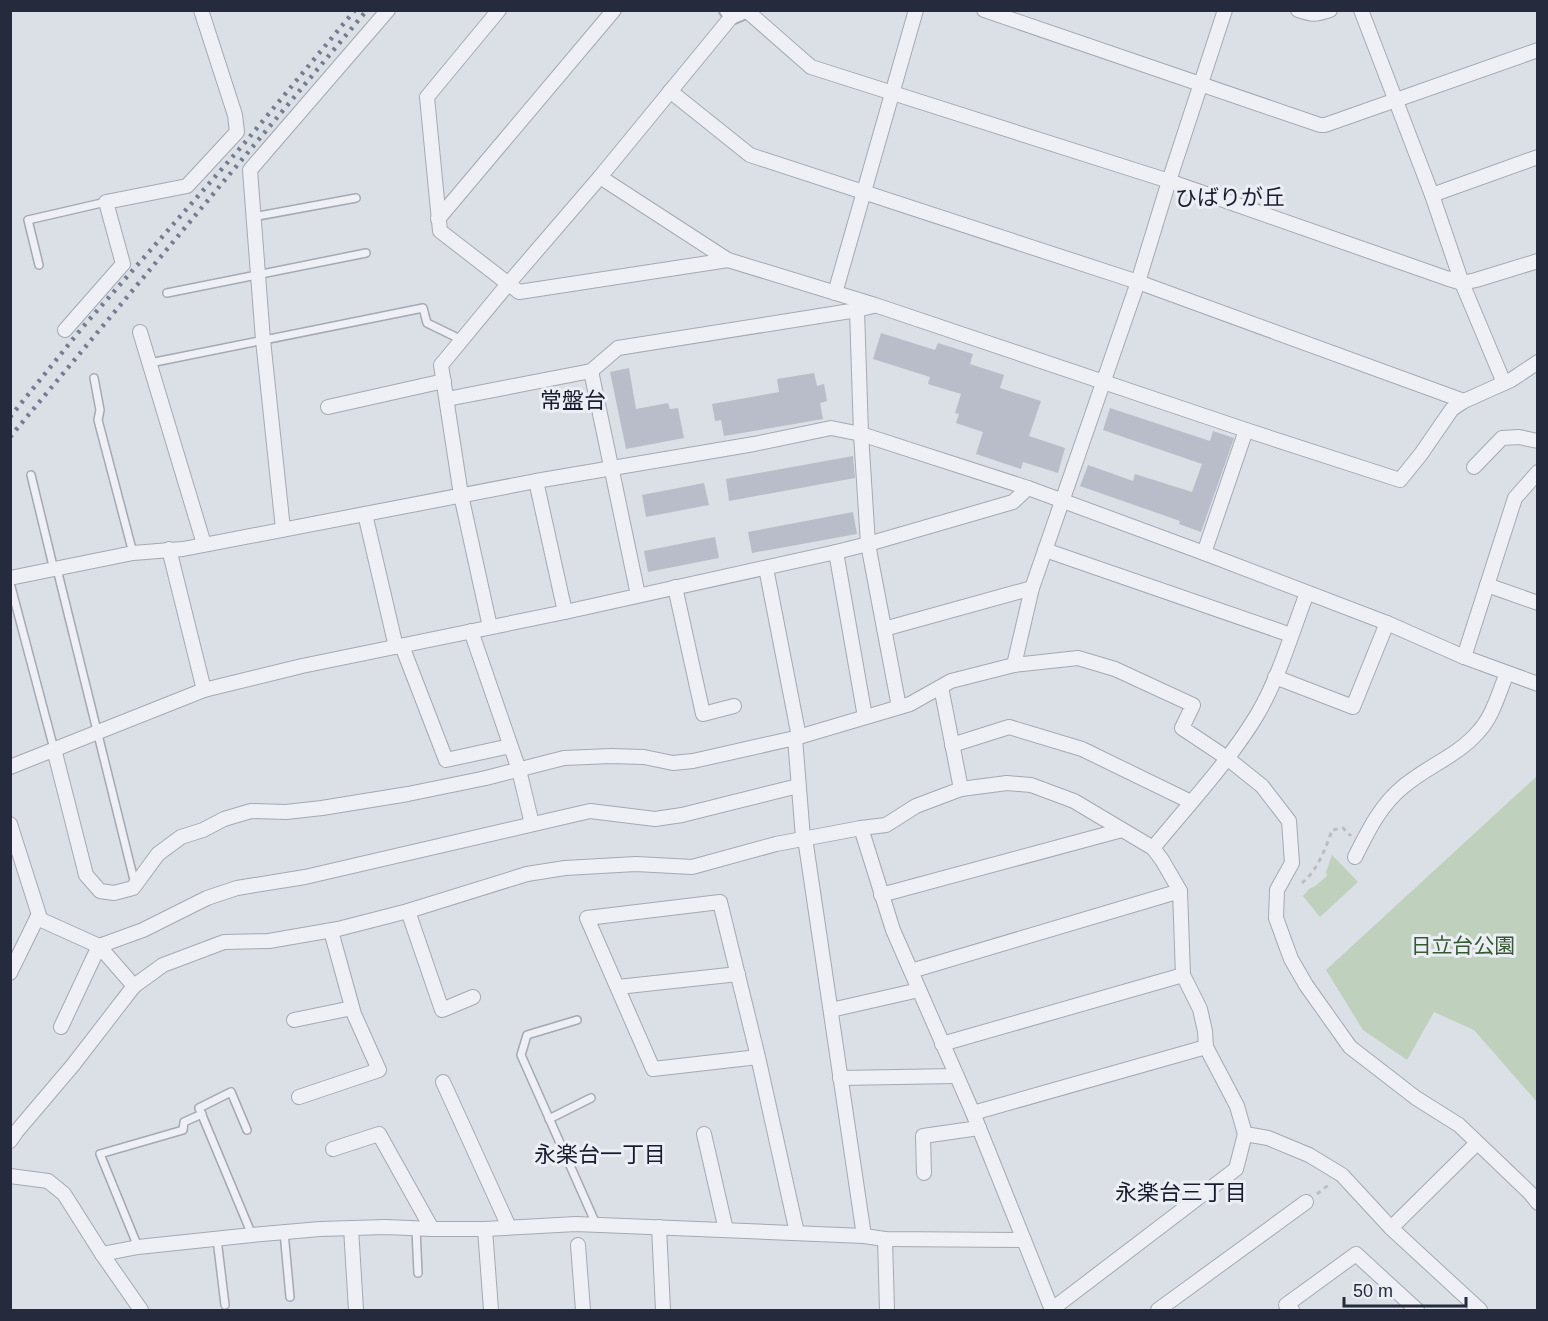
<svg xmlns="http://www.w3.org/2000/svg" width="1548" height="1321" font-family="Arial,'Noto Sans JP',sans-serif">
	<rect width="100%" height="100%" fill="#dbdfe6"/>
	<g fill="#bfd0bc">
		<polygon points="1537,776 1537,1102 1474,1030 1434,1012 1407,1060 1363,1030 1326,970"/>
		<polygon points="1332,855 1358,882 1320,917 1303,896 1310,888 1314,887 1327,876 1326,872"/>
	</g>
	<g fill="#b9bdc9">
		<polygon points="881,333 935,350 938,343 973,354 970,364 1004,375 1000,388 1041,401 1029,436 1065,448 1058,473 1023,462 1021,469 976,454 983,432 956,423 959,414 955,413 961,394 928,384 930,377 873,359"/>
		<polygon points="629,368 636,409 668,403 670,409 678,408 684,438 626,449 610,372"/>
		<polygon points="814,373 817,386 824,384 827,401 820,403 823,419 724,436 721,420 715,421 712,404 779,392 777,379"/>
		<polygon points="1110,408 1210,441 1213,431 1234,438 1201,532 1179,524 1180,521 1080,486 1088,465 1133,481 1135,474 1192,492 1202,464 1103,430"/>
		<polygon points="853,456 855,478 729,501 726,479"/>
		<polygon points="704,483 709,505 646,517 642,495"/>
		<polygon points="853,512 857,534 752,553 748,532"/>
		<polygon points="715,537 719,558 648,572 644,551"/>
	</g>
	<g fill="none" stroke-linecap="round" stroke-linejoin="round">
		<g stroke="#a4a9b3" stroke-width="10">
			<g id="service">
				<polyline points="253,217 356,198"/>
				<polyline points="39,265 28,220 106,202"/>
				<polyline points="167,293 366,253"/>
				<polyline points="150,363 423,308 427,323 462,340"/>
				<polyline points="94,378 100,410 98,420 133,553"/>
				<polyline points="31,475 54,570"/>
				<polyline points="57,569 135,884"/>
				<polyline points="10,583 54,749"/>
				<polyline points="577,1020 527,1035 521,1055 596,1224"/>
				<polyline points="549,1119 591,1098"/>
				<polyline points="247,1130 231,1092 199,1108 252,1235"/>
				<polyline points="416,1229 418,1273"/>
				<polyline points="284,1232 290,1297"/>
				<polyline points="217,1239 225,1305"/>
				<polyline points="138,1247 100,1154 183,1130 184,1122 202,1114"/>
			</g>
		</g>
		<g stroke="#a4a9b3" stroke-width="16">
			<g id="minor">
				<polyline points="499,10 427,97 440,231 519,292 728,260"/>
				<polyline points="746,10 811,67 1169,181 1446,278 1462,283 1476,280 1538,261"/>
				<polyline points="984,10 1320,125 1325,125 1538,50"/>
				<path d="M 1298,10 C 1312,15 1316,15 1330,10"/>
				<polyline points="1361,10 1432,195 1462,283 1504,383"/>
				<polyline points="670,91 750,155 1138,282 1464,401"/>
				<polyline points="600,177 728,260 875,305 1246,430 1400,480 1421,454 1452,409 1464,401 1511,380 1538,362"/>
				<polyline points="1432,195 1538,157"/>
				<polyline points="438,219 614,10"/>
				<polyline points="835,293 916,10"/>
				<polyline points="857,310 861,434 868,544 899,707"/>
				<polyline points="65,330 123,264 106,202 187,186 237,132 235,115 201,10"/>
				<polyline points="140,332 204,544"/>
				<polyline points="591,371 638,595"/>
				<polyline points="447,399 591,371 618,348 857,310 873,306"/>
				<polyline points="328,407 444,381"/>
				<polyline points="1474,467 1502,438 1519,437 1538,441"/>
				<polyline points="536,481 565,612"/>
				<polyline points="365,514 396,647"/>
				<polyline points="283,529 263,340 250,170 388,10"/>
				<polyline points="169,549 204,690"/>
				<polyline points="1045,550 1291,635"/>
				<polyline points="836,552 865,717"/>
				<polyline points="1204,553 1246,430"/>
				<polyline points="766,568 799,737"/>
				<polyline points="10,578 133,553 183,549 536,481 754,444 831,428 861,434 1028,488 1204,553 1387,623"/>
				<polyline points="1487,585 1538,603"/>
				<polyline points="675,587 703,714 734,706"/>
				<polyline points="490,627 461,495 441,365 508,284 600,177 737,10"/>
				<polyline points="884,629 1032,588"/>
				<polyline points="471,631 519,770 532,824"/>
				<polyline points="402,646 446,760 510,746"/>
				<polyline points="1464,657 1515,498 1538,472"/>
				<polyline points="1014,665 1032,588 1138,282 1169,181 1225,10"/>
				<polyline points="1275,677 1353,707 1387,623 1464,657 1538,684"/>
				<polyline points="941,687 961,789"/>
				<polyline points="795,738 803,838"/>
				<polyline points="952,745 1009,727 1082,749 1191,802"/>
				<polyline points="54,749 86,875 100,891 114,893 133,888 158,854 181,837 203,830 224,819 251,811 286,812 322,808 408,794 486,778 564,758 611,756 644,757 673,763 693,761 795,738 910,704 951,681 1014,665 1078,658 1115,669 1193,705 1182,728 1227,758 1262,786 1289,821 1292,863 1277,890 1276,918 1291,959 1306,985 1350,1047 1416,1098 1459,1125 1530,1193 1538,1203"/>
				<polyline points="10,767 204,690 302,666 565,612 836,552 868,544 1013,502 1028,488"/>
				<polyline points="10,824 39,915 37,918"/>
				<polyline points="861,828 893,930 973,1113 1052,1310"/>
				<path d="M 805,838 C 825,971 844,1104 864,1236"/>
				<path d="M 1153,848 C 1188,805 1228,763 1257,715 C 1279,678 1292,632 1307,593"/>
				<path d="M 1355,857 C 1368,831 1381,804 1404,786 C 1428,766 1459,755 1479,731 C 1493,716 1499,692 1507,673"/>
				<polyline points="881,895 1122,830"/>
				<polyline points="408,911 442,1010 473,997"/>
				<polyline points="911,971 1180,891"/>
				<polyline points="10,973 37,918 99,946 134,986"/>
				<polyline points="618,987 738,974"/>
				<polyline points="831,1010 919,990"/>
				<polyline points="294,1020 352,1008"/>
				<polyline points="61,1027 99,946 143,930 207,898 237,888 305,877 590,811 655,819 682,815 798,786"/>
				<polyline points="942,1044 1183,975"/>
				<polyline points="758,1057 653,1069 587,918 720,902 758,1057 797,1233"/>
				<polyline points="840,1078 956,1076"/>
				<polyline points="443,1082 509,1227"/>
				<polyline points="299,1097 379,1070 354,1014 331,931"/>
				<polyline points="973,1113 1206,1047"/>
				<polyline points="704,1134 726,1230"/>
				<polyline points="10,1141 17,1131 73,1065 134,986 163,965 224,942 269,941 338,929 408,911 527,874 565,868 636,864 692,867 776,844 861,828 886,825 916,806 961,789 1007,783 1031,785 1074,801 1153,848 1162,860 1180,891 1183,975 1200,1009 1205,1031 1206,1047 1237,1106 1245,1134 1268,1138 1309,1155 1342,1175 1391,1228 1480,1310"/>
				<polyline points="333,1149 379,1134 432,1229"/>
				<polyline points="924,1173 923,1136 979,1128"/>
				<polyline points="10,1176 48,1181 64,1194 102,1254 141,1310"/>
				<polyline points="659,1227 663,1310"/>
				<polyline points="351,1228 356,1310"/>
				<polyline points="1391,1228 1477,1143"/>
				<polyline points="485,1229 491,1310"/>
				<polyline points="885,1239 887,1310"/>
				<polyline points="578,1245 583,1310"/>
				<polyline points="102,1254 138,1247 252,1235 320,1229 386,1227 432,1229 485,1229 576,1224 864,1236 885,1239 1024,1240"/>
				<polyline points="1051,1310 1236,1169 1245,1134"/>
				<polyline points="1158,1310 1306,1202"/>
				<polyline points="1292,1310 1286,1305 1356,1254 1417,1310"/>
			</g>
		</g>
		<g stroke="#a4a9b3" stroke-width="20">
			<polyline id="tertiary" points="728,10 733,15 745,10"/>
		</g>
		<g stroke="#babdc5" stroke-width="3" stroke-dasharray="4.5 4.5" stroke-linecap="butt">
			<path d="M 1302,883 C 1317,871 1326,848 1332,830 L 1343,828 L 1351,836"/>
			<polyline points="1317,1194 1331,1183"/>
		</g>
		<use href="#service" stroke="#eef0f5" stroke-width="7"/>
		<use href="#minor" stroke="#eef0f5" stroke-width="14"/>
		<use href="#tertiary" stroke="#eef0f5" stroke-width="16"/>
		<g stroke="#757c90" stroke-width="4.5" stroke-dasharray="3 6" stroke-linecap="butt">
			<polyline points="10,417 82,328 242,146 355,10"/>
			<polyline points="10,437 367,10"/>
		</g>
	</g>
	<g text-anchor="middle" dominant-baseline="central" stroke-width="6" stroke-linejoin="round" paint-order="stroke">
		<g font-size="21" fill="#365832" stroke="#ebeef4">
			<text x="1463" y="945">日立台公園</text>
		</g>
		<g font-size="22" fill="#181d2d" stroke="#ebeef4">
			<text x="1230" y="197">ひばりが丘</text>
			<text x="573" y="400">常盤台</text>
			<text x="600" y="1154">永楽台一丁目</text>
			<text x="1181" y="1192">永楽台三丁目</text>
		</g>
	</g>
	<rect width="1548" height="1321" fill="none" stroke="#252b3c" stroke-width="24"/>
	<path d="M1344 1297v9h122v-9" fill="none" stroke="#252b3c" stroke-width="3"/>
	<text x="1353" y="1297" font-size="18" fill="#252b3c" stroke="#ebeef4" stroke-width="4.5" paint-order="stroke">50 m</text>
</svg>
